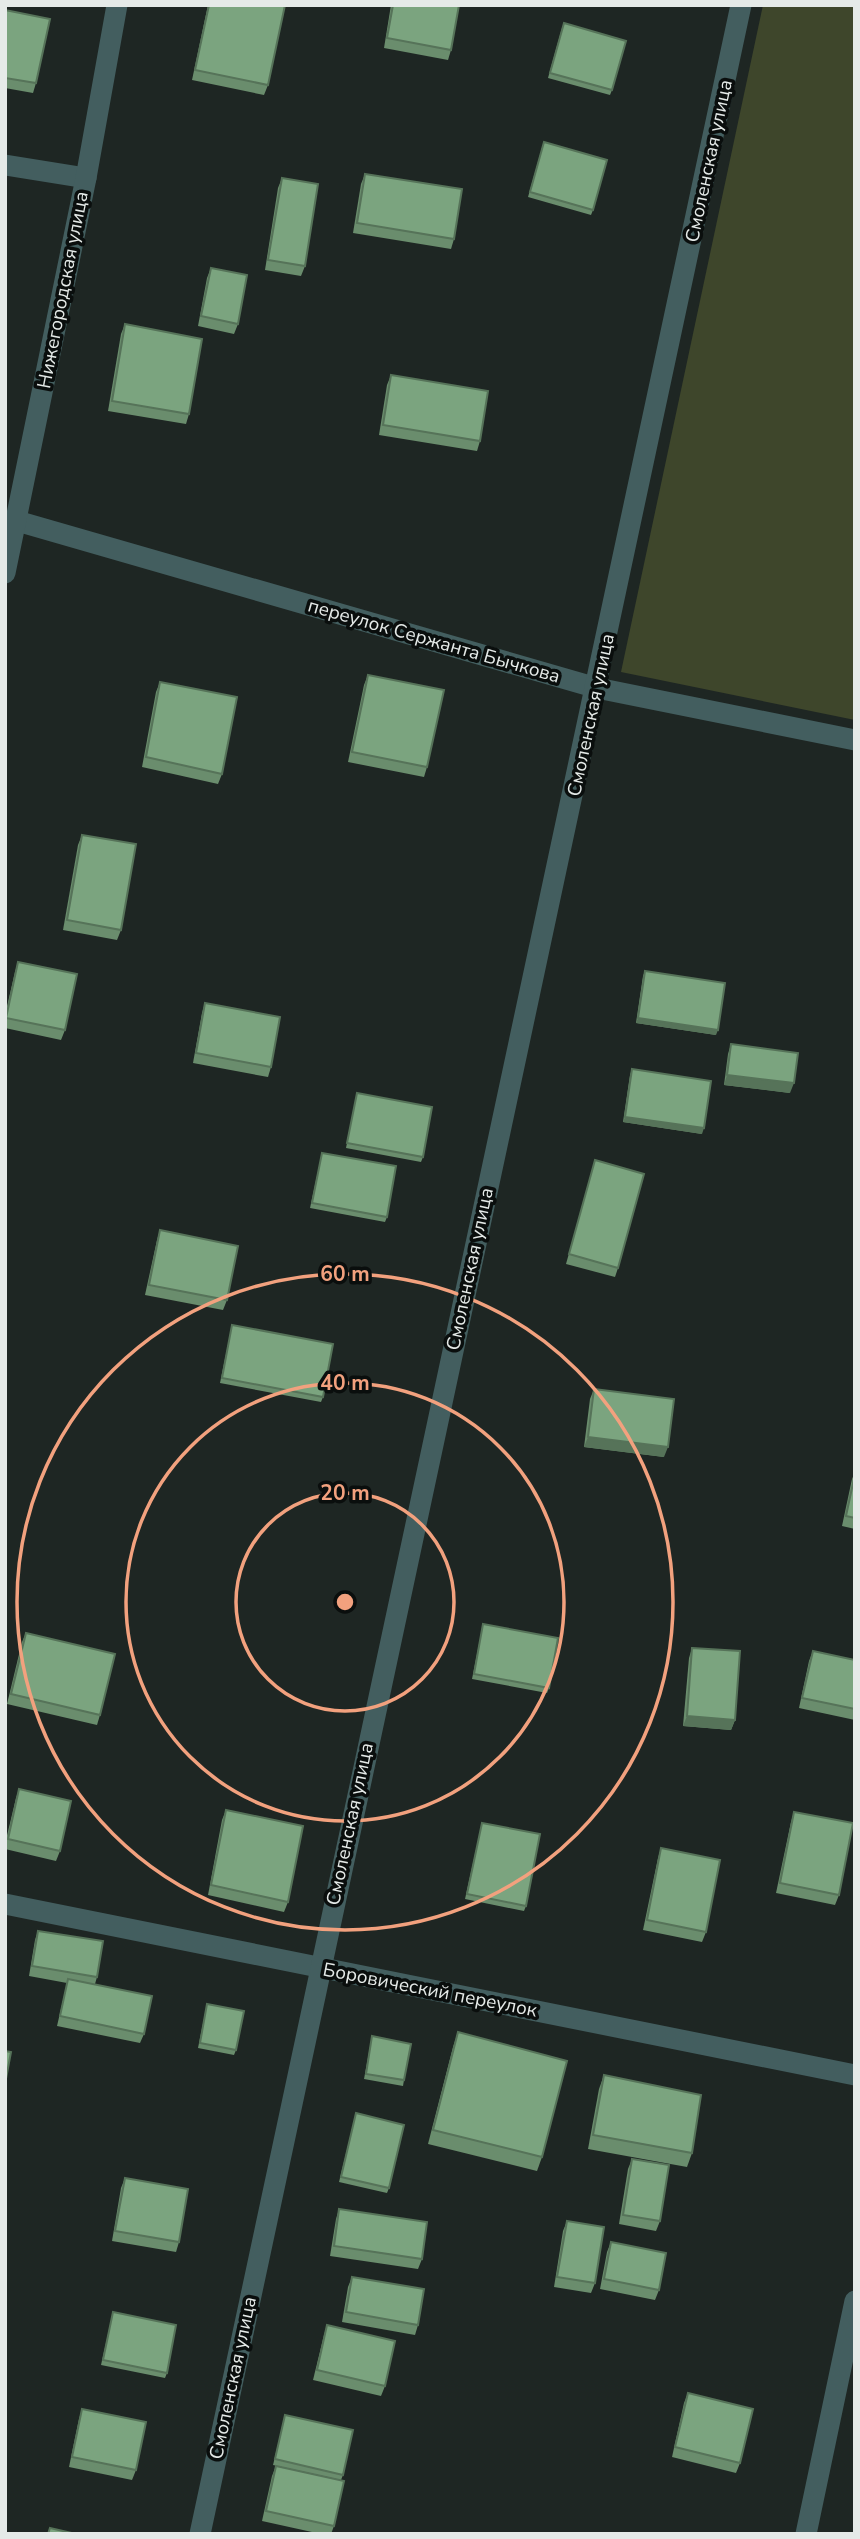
<svg xmlns="http://www.w3.org/2000/svg" width="860" height="2539" font-family="'Nunito Sans',sans-serif">
	<rect width="100%" height="100%" fill="#1e2623"/>
	<polygon fill="#3e462b" points="763,5 855,5 855,720 621,672"/>
	<g fill="none" stroke-linecap="round" stroke-linejoin="round">
		<g stroke="#435e5f" stroke-width="21">
			<polyline points="5,165 86,178"/>
			<polyline points="17,521 597,688 855,740"/>
			<polyline points="5,573 86,178 117,5"/>
			<polyline points="5,1904 855,2075"/>
			<path d="M 200,2534 C 377,1690 563,848 741,5"/>
			<polyline points="806,2534 855,2301"/>
		</g>
	</g>
	<g fill="#6a8d6d">
		<polygon points="208,5 285,5 268,85 264,95 192,80"/>
		<polygon points="391,5 459,5 451,50 448,60 384,48"/>
		<polygon points="5,10 36,83 33,93 5,88"/>
		<polygon points="562,28 612,90 610,95 548,78"/>
		<polygon points="542,148 593,210 591,215 528,197"/>
		<polygon points="365,174 454,239 451,249 353,233 361,184"/>
		<polygon points="282,178 305,266 301,276 265,270 278,188"/>
		<polygon points="211,268 238,324 234,334 198,326 207,278"/>
		<polygon points="125,324 189,414 186,424 108,411 121,334"/>
		<polygon points="391,375 480,441 477,451 379,435 387,385"/>
		<polygon points="368,675 427,767 424,777 348,762 364,685"/>
		<polygon points="160,682 222,774 218,784 142,767 156,692"/>
		<polygon points="82,835 121,930 117,940 63,930 78,845"/>
		<polygon points="18,962 65,1030 61,1040 5,1028 5,1015 15,972"/>
		<polygon points="645,971 716,1035 636,1023 643,976"/>
		<polygon points="205,1003 271,1067 268,1077 193,1063 202,1013"/>
		<polygon points="731,1044 790,1093 724,1085 728,1054"/>
		<polygon points="632,1069 702,1134 623,1122 630,1075"/>
		<polygon points="357,1093 423,1157 421,1162 346,1148"/>
		<polygon points="322,1153 387,1217 385,1222 310,1208"/>
		<polygon points="595,1160 618,1268 615,1277 566,1264"/>
		<polygon points="160,1230 227,1300 223,1310 145,1295 157,1240"/>
		<polygon points="232,1325 323,1397 321,1402 220,1383"/>
		<polygon points="594,1389 664,1457 584,1447 590,1399"/>
		<polygon points="855,1472 855,1529 842,1526 852,1479"/>
		<polygon points="483,1624 549,1688 547,1693 472,1679"/>
		<polygon points="26,1633 100,1715 97,1725 7,1704 22,1642"/>
		<polygon points="692,1648 735,1720 731,1730 683,1726 689,1658"/>
		<polygon points="813,1651 855,1660 855,1720 799,1708 809,1661"/>
		<polygon points="19,1789 60,1851 56,1861 5,1849 5,1844 16,1798"/>
		<polygon points="226,1810 288,1902 284,1912 208,1895 222,1820"/>
		<polygon points="794,1812 839,1895 835,1905 776,1893 791,1822"/>
		<polygon points="482,1823 526,1906 524,1911 465,1899"/>
		<polygon points="661,1848 706,1932 702,1942 643,1930 658,1858"/>
		<polygon points="38,1931 97,1977 95,1984 144,2034 140,2043 57,2026 67,1983 29,1976 35,1940"/>
		<polygon points="207,2004 236,2050 234,2055 198,2048"/>
		<polygon points="458,2032 542,2157 537,2171 428,2144 453,2047"/>
		<polygon points="372,2036 404,2080 403,2086 364,2079"/>
		<polygon points="604,2075 692,2153 687,2167 588,2149 599,2089"/>
		<polygon points="356,2113 389,2188 387,2193 339,2182"/>
		<polygon points="632,2159 660,2221 656,2231 619,2224 628,2169"/>
		<polygon points="125,2178 179,2242 176,2252 112,2241 121,2188"/>
		<polygon points="339,2209 422,2259 418,2269 330,2256 336,2219"/>
		<polygon points="567,2221 595,2283 591,2293 554,2287 563,2231"/>
		<polygon points="611,2242 659,2290 655,2300 600,2289 607,2252"/>
		<polygon points="352,2277 418,2325 415,2335 342,2322 348,2287"/>
		<polygon points="113,2312 167,2373 165,2378 101,2365"/>
		<polygon points="327,2325 385,2386 381,2396 313,2380 324,2335"/>
		<polygon points="688,2393 740,2463 736,2473 672,2457 684,2403"/>
		<polygon points="82,2409 136,2470 132,2480 69,2467 79,2419"/>
		<polygon points="285,2415 343,2475 341,2480 273,2465"/>
		<polygon points="276,2466 334,2526 331,2534 321,2534 262,2521 272,2476"/>
	</g>
	<g fill="#567359">
		<polygon points="638,1018 718,1030 716,1035 636,1023"/>
		<polygon points="727,1075 794,1083 790,1093 724,1085"/>
		<polygon points="625,1117 704,1128 702,1134 623,1122"/>
		<polygon points="588,1437 668,1447 664,1457 584,1447"/>
		<polygon points="687,1716 735,1720 731,1730 683,1726"/>
	</g>
	<g fill="#7ba47f" stroke="#567359" stroke-width="2">
		<polygon points="209,5 285,5 268,85 195,70"/>
		<polygon points="393,5 459,5 451,50 387,38"/>
		<polygon points="5,10 50,19 36,83 5,78"/>
		<polygon points="564,23 626,41 612,90 550,73"/>
		<polygon points="544,142 607,160 593,210 530,192"/>
		<polygon points="365,174 462,189 454,239 357,223"/>
		<polygon points="282,178 318,184 305,266 268,260"/>
		<polygon points="211,268 247,275 238,324 201,316"/>
		<polygon points="125,324 202,339 189,414 112,401"/>
		<polygon points="391,375 488,391 480,441 383,425"/>
		<polygon points="368,675 444,690 427,767 352,752"/>
		<polygon points="160,682 237,697 222,774 146,757"/>
		<polygon points="82,835 136,844 121,930 67,920"/>
		<polygon points="18,962 77,974 65,1030 6,1018"/>
		<polygon points="645,971 725,983 718,1030 638,1018"/>
		<polygon points="205,1003 280,1017 271,1067 196,1053"/>
		<polygon points="731,1044 798,1053 794,1083 727,1075"/>
		<polygon points="632,1069 711,1081 704,1128 625,1117"/>
		<polygon points="357,1093 432,1107 423,1157 347,1143"/>
		<polygon points="322,1153 396,1166 387,1217 312,1203"/>
		<polygon points="595,1160 644,1174 618,1268 569,1254"/>
		<polygon points="160,1230 238,1246 227,1300 149,1285"/>
		<polygon points="232,1325 333,1344 323,1397 222,1378"/>
		<polygon points="594,1389 674,1399 668,1447 588,1437"/>
		<polygon points="855,1474 855,1518 846,1516"/>
		<polygon points="483,1624 558,1638 549,1688 474,1674"/>
		<polygon points="26,1633 115,1654 100,1715 11,1694"/>
		<polygon points="692,1648 740,1651 735,1720 687,1716"/>
		<polygon points="813,1651 855,1660 855,1709 802,1698"/>
		<polygon points="19,1789 71,1801 60,1851 8,1839"/>
		<polygon points="226,1810 303,1826 288,1902 211,1885"/>
		<polygon points="794,1812 853,1823 839,1895 780,1883"/>
		<polygon points="482,1823 540,1834 526,1906 467,1894"/>
		<polygon points="661,1848 720,1860 706,1932 647,1920"/>
		<polygon points="38,1931 103,1941 97,1977 32,1966"/>
		<polygon points="68,1979 152,1996 144,2034 60,2016"/>
		<polygon points="207,2004 244,2011 236,2050 200,2043"/>
		<polygon points="458,2032 567,2061 542,2157 433,2130"/>
		<polygon points="372,2036 411,2044 404,2080 366,2074"/>
		<polygon points="5,2051 11,2052 5,2084"/>
		<polygon points="604,2075 701,2095 692,2153 593,2135"/>
		<polygon points="356,2113 404,2125 389,2188 341,2177"/>
		<polygon points="632,2159 669,2165 660,2221 623,2215"/>
		<polygon points="125,2178 188,2189 179,2242 115,2231"/>
		<polygon points="339,2209 427,2222 422,2259 334,2246"/>
		<polygon points="567,2221 604,2227 595,2283 557,2277"/>
		<polygon points="611,2242 666,2253 659,2290 604,2279"/>
		<polygon points="352,2277 424,2289 418,2325 346,2312"/>
		<polygon points="113,2312 176,2325 167,2373 103,2360"/>
		<polygon points="327,2325 395,2341 385,2386 317,2370"/>
		<polygon points="688,2393 753,2409 740,2463 675,2447"/>
		<polygon points="82,2409 146,2422 136,2470 72,2457"/>
		<polygon points="285,2415 353,2430 343,2475 275,2459"/>
		<polygon points="276,2466 344,2481 334,2526 266,2511"/>
		<polygon points="50,2528 76,2534 48,2534"/>
	</g>
	<g fill="none" stroke="#f2a17e" stroke-width="3.5">
		<circle cx="345" cy="1602" r="109"/>
		<circle cx="345" cy="1602" r="219"/>
		<circle cx="345" cy="1602" r="328"/>
	</g>
	<g text-anchor="middle" dominant-baseline="central" stroke-width="7" stroke-linejoin="round" paint-order="stroke">
		<g font-size="19" fill="#e5eae8" stroke="#0a0e0d">
			<text transform="translate(709 161) rotate(-78)">Смоленская улица</text>
			<text transform="translate(63 290) rotate(-79)">Нижегородская улица</text>
			<text transform="translate(434 641) rotate(16)">переулок Сержанта Бычкова</text>
			<text transform="translate(591 715) rotate(-78)">Смоленская улица</text>
			<text transform="translate(470 1269) rotate(-78)">Смоленская улица</text>
			<text transform="translate(350 1824) rotate(-78)">Смоленская улица</text>
			<text transform="translate(430 1990) rotate(11)">Боровический переулок</text>
			<text transform="translate(233 2378) rotate(-78)">Смоленская улица</text>
		</g>
	</g>
	<circle cx="345" cy="1602" r="10" fill="#f2a17e" stroke="#0a0e0d" stroke-width="3.5"/>
	<g font-size="21" text-anchor="middle" font-weight="bold" fill="#f2a17e" stroke="#0a0e0d" stroke-width="7" stroke-linejoin="round" paint-order="stroke">
		<text x="345" y="1281">60 m</text>
		<text x="345" y="1390">40 m</text>
		<text x="345" y="1500">20 m</text>
	</g>
	<rect width="860" height="2539" fill="none" stroke="#e5eae8" stroke-width="14"/>
</svg>
